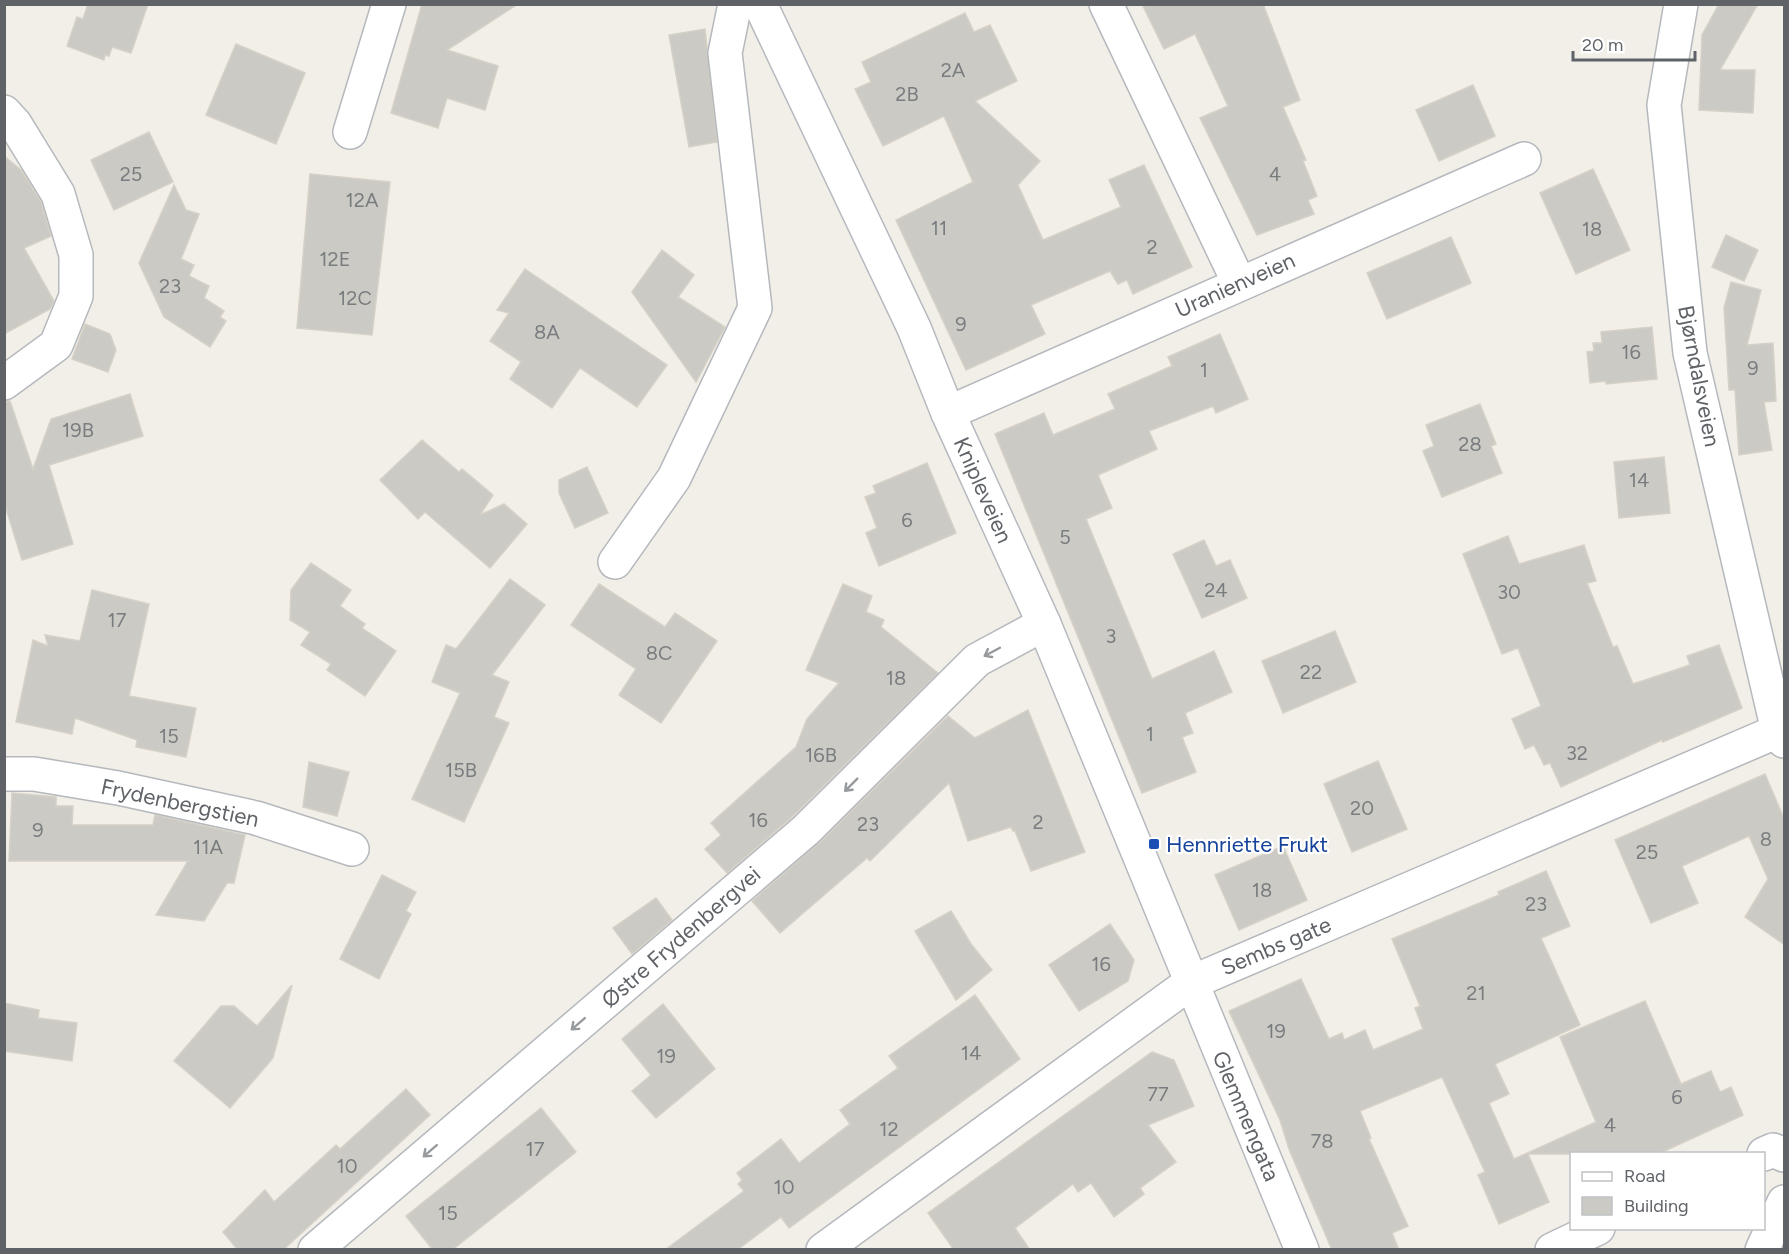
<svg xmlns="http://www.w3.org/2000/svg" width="1789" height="1254" font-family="Figtree,sans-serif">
	<rect width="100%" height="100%" fill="#f1efe8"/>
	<g fill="#cccac5" stroke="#d6d1c6" stroke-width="1.5">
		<polygon points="88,4 148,4 131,53 112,47 109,56 105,55 104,60 67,46 77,17 83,19"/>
		<polygon points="422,4 518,4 447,50 498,66 485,110 447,98 438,128 391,113"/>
		<polygon points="1142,4 1263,4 1300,100 1283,107 1306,160 1303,161 1317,196 1308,200 1314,214 1257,235 1200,118 1228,106 1195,34 1164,49"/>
		<polygon points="1719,4 1758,4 1720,70 1755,70 1753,113 1699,110 1702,35"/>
		<polygon points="965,13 974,32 990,25 1017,81 975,101 1040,161 1018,185 1043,240 1121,207 1109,180 1144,165 1192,267 1133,294 1127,280 1118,284 1110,271 1031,305 1045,334 966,370 896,220 973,182 944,116 883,146 855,89 871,82 862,62"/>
		<polygon points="705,29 717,142 689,147 669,35"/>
		<polygon points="236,44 305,73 276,144 206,115"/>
		<polygon points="1473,85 1495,136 1439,161 1416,110"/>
		<polygon points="149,132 173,182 114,210 91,160"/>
		<polygon points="4,156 21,170 41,202 51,236 24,248 54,301 50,309 4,334"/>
		<polygon points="1593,169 1630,250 1576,274 1540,193"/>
		<polygon points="310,174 390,182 372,335 297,328"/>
		<polygon points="174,185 186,210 199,214 181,259 194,265 189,276 209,286 204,298 224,311 220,317 226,321 210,347 164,317 139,263"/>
		<polygon points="1726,235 1758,250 1744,281 1712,267"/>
		<polygon points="1451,237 1471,283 1387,319 1367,273"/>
		<polygon points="662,250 694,275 678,297 725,327 696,382 632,292"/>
		<polygon points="525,269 667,365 637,407 580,368 552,408 510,379 521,362 490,341 509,313 497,310"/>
		<polygon points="1731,282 1761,290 1747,345 1773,343 1776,401 1764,402 1772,450 1739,455 1735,390 1729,390 1724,308"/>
		<polygon points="85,324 110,334 116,350 108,372 72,359"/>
		<polygon points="1652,327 1657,379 1606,384 1606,381 1590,383 1587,352 1594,351 1593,343 1602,343 1601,332"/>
		<polygon points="1220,334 1248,399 1216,413 1213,406 1149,431 1157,449 1098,475 1112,508 1086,519 1152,679 1214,651 1232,692 1185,713 1193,733 1182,737 1196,772 1142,793 995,434 1044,413 1053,435 1115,409 1108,394 1172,366 1168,357"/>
		<polygon points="130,394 143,436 49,465 73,544 22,560 4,502 4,402 10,401 33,469 51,419"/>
		<polygon points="1480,404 1496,444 1491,446 1502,473 1442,497 1423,451 1434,446 1426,425"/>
		<polygon points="422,440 459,472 462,469 493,495 480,515 504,504 527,524 490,568 425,512 418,519 380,480"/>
		<polygon points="1664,457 1670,513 1619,518 1614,462"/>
		<polygon points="927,463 956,533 879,566 866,533 877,528 865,497 876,493 873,486"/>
		<polygon points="587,467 608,513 575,528 559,493 559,480"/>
		<polygon points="1508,536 1519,564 1584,545 1596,581 1587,583 1613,647 1617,646 1633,684 1690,665 1687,656 1719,645 1742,708 1663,742 1662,740 1561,787 1550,763 1544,765 1534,745 1525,749 1512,719 1541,706 1518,648 1502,654 1463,554"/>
		<polygon points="1204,540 1216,566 1230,560 1247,598 1202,618 1173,554"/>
		<polygon points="311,563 351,590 340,606 365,624 362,628 396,651 365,696 327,670 331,664 301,645 310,632 290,620 291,590"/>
		<polygon points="510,579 545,605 492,675 509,682 494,717 509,723 464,822 412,799 460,693 432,682 446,645 456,649"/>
		<polygon points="599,584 665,627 675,613 717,641 661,723 619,695 636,669 571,625"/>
		<polygon points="843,584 872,596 866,612 884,620 881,627 938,673 793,816 727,873 705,849 721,835 711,823 796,747 807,719 839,683 806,670"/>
		<polygon points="92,590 149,604 129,696 196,708 186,757 136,747 137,740 75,718 72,734 16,722 33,640 48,646 45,635 80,641"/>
		<polygon points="1335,631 1356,682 1283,713 1262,661"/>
		<polygon points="1028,710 1085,852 1031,871 1015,831 1013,831 1011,827 968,841 949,783 870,861 867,858 780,933 752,901 819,843 948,716 975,738"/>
		<polygon points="1378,761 1407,829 1352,852 1324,784"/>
		<polygon points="309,762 349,772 337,816 303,807"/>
		<polygon points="1765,774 1785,821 1785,945 1745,917 1768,879 1749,836 1682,866 1698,903 1651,923 1615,840"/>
		<polygon points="12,793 56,797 56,806 73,806 72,825 153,825 155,815 245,835 234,883 227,883 204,921 156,915 188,861 9,861"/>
		<polygon points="1283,846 1307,900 1239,930 1215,875"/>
		<polygon points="1546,871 1570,926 1541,938 1580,1025 1495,1064 1509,1094 1489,1103 1514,1159 1596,1122 1560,1037 1645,1001 1681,1084 1711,1071 1720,1092 1731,1087 1743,1115 1658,1154 1528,1154 1549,1202 1499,1224 1478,1175 1485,1172 1442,1077 1360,1111 1371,1138 1369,1139 1408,1226 1392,1233 1399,1250 1332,1250 1289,1149 1280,1120 1229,1011 1301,979 1329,1039 1342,1033 1344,1040 1365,1030 1373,1050 1423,1029 1415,1008 1420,1006 1392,939 1499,895 1498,892"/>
		<polygon points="382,875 416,892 406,911 411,914 379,979 340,959"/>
		<polygon points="656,898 672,920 632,954 613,928"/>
		<polygon points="951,911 971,944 992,970 956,1000 915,931"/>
		<polygon points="1110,924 1134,960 1128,981 1079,1011 1049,965"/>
		<polygon points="292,985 273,1058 230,1108 174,1061 221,1006 234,1006 257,1026"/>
		<polygon points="975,995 1020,1059 789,1228 781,1217 737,1250 665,1250 744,1191 738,1184 742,1180 737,1173 781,1139 799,1163 850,1124 840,1110 898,1068 889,1056"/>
		<polygon points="4,1003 39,1010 38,1018 77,1023 72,1061 4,1051"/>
		<polygon points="663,1004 715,1069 656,1118 632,1091 651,1075 622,1039"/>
		<polygon points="1152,1052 1174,1060 1194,1106 1148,1125 1176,1162 1140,1188 1144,1194 1114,1217 1091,1183 1078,1192 1073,1184 1015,1228 1030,1250 954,1250 928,1213"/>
		<polygon points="406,1089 430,1115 283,1250 238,1250 223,1232 265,1190 274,1202 336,1145 340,1149"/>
		<polygon points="541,1108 576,1152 452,1250 433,1250 406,1216"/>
	</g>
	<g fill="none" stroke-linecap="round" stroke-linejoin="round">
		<g stroke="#b5b8bc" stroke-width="36">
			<g id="street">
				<polyline points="1106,4 1239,283"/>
				<polyline points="1681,4 1664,105 1690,353 1778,731 1784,741"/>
				<polyline points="4,112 15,124 58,194 76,255 76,296 56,345 4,383"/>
				<polyline points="350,132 389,4"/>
				<polyline points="948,413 1524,159"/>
				<polyline points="615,562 674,478 755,308 725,53 735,4"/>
				<polyline points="4,774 34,774 118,788 256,818 352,849"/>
				<polyline points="1764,1154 1773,1150 1784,1155"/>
				<polyline points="315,1250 806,830 977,660 1044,624"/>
				<polyline points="823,1250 1190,983 1778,731"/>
				<polyline points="1552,1250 1598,1228"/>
				<polyline points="1762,1250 1784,1202"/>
			</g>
		</g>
		<g stroke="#b6babf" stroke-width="36">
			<polyline id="secondary" points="760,4 914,328 948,413 1044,624 1302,1250"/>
		</g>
		<use href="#street" stroke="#fff" stroke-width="33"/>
		<use href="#secondary" stroke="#fff" stroke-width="33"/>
	</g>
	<defs><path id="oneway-shaft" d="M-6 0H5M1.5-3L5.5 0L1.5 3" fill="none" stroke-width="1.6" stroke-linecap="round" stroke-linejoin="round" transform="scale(1.5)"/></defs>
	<g stroke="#979a9d">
		<use href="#oneway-shaft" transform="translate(992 652) rotate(152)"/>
		<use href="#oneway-shaft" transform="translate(851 785) rotate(135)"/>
		<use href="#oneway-shaft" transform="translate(578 1024) rotate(139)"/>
		<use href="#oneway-shaft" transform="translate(430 1151) rotate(139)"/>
	</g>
	<rect fill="#1a4fb4" stroke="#fff" stroke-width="2" x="1148" y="838" width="12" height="12" rx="3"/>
	<g text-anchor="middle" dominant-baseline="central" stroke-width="4.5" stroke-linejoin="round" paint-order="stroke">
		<g font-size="20" fill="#7a7d7f">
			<text x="953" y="70">2A</text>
			<text x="907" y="94">2B</text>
			<text x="131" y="174">25</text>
			<text x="1275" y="174">4</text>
			<text x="362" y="200">12A</text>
			<text x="939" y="228">11</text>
			<text x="1592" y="229">18</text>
			<text x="1152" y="247">2</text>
			<text x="335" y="259">12E</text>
			<text x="170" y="286">23</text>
			<text x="355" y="298">12C</text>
			<text x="961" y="324">9</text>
			<text x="547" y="332">8A</text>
			<text x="1631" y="352">16</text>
			<text x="1753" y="368">9</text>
			<text x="1204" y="370">1</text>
			<text x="78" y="430">19B</text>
			<text x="1470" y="444">28</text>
			<text x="1639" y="480">14</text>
			<text x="907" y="520">6</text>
			<text x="1065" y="537">5</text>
			<text x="1216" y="590">24</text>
			<text x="1509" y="592">30</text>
			<text x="117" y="620">17</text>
			<text x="1111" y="636">3</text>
			<text x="659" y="653">8C</text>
			<text x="1311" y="672">22</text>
			<text x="896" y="678">18</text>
			<text x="1150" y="734">1</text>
			<text x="169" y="736">15</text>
			<text x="1577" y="753">32</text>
			<text x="821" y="755">16B</text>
			<text x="461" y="770">15B</text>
			<text x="1362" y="808">20</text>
			<text x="758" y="820">16</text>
			<text x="1038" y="822">2</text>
			<text x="868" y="824">23</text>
			<text x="38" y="830">9</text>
			<text x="1766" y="839">8</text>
			<text x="208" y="847">11A</text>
			<text x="1647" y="852">25</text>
			<text x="1262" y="890">18</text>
			<text x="1536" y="904">23</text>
			<text x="1101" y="964">16</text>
			<text x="1476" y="993">21</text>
			<text x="1276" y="1031">19</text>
			<text x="971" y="1053">14</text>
			<text x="666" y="1056">19</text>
			<text x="1158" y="1094">77</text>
			<text x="1677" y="1097">6</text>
			<text x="1610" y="1125">4</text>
			<text x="889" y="1129">12</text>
			<text x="1322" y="1141">78</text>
			<text x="535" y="1149">17</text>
			<text x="347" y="1166">10</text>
			<text x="784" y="1187">10</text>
			<text x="448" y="1213">15</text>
		</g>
		<g font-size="22" fill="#5f6368" stroke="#fff">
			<text transform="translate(1235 285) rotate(-24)">Uranienveien</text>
			<text transform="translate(1699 376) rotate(79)">Bjørndalsveien</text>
			<text transform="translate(983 490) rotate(66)">Knipleveien</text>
			<text transform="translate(180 803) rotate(12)">Frydenbergstien</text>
			<text transform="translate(681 937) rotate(-41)">Østre Frydenbergvei</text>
			<text transform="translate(1276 946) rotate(-23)">Sembs gate</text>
			<text transform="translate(1246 1116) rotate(67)">Glemmengata</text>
		</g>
		<g font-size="22" fill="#164399" stroke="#fff" text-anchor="start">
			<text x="1166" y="844">Hennriette Frukt</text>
		</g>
	</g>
	<rect width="1789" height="1254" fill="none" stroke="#5f6368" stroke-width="12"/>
	<rect x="1570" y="1152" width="195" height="78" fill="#ffffff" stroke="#bfc1c3" stroke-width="1.5"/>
	<rect x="1582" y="1172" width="30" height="9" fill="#ffffff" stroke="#bfc1c3" stroke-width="1.5"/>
	<text x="1624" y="1182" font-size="18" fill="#5f6368">Road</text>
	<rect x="1582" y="1197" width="30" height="18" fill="#cccac5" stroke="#bfc1c3" stroke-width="1.5"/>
	<text x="1624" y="1212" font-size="18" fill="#5f6368">Building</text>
	<path d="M1573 51v9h122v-9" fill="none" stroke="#5f6368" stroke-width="3"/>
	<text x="1582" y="51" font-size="18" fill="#5f6368" stroke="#ffffff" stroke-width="4.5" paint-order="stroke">20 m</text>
</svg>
